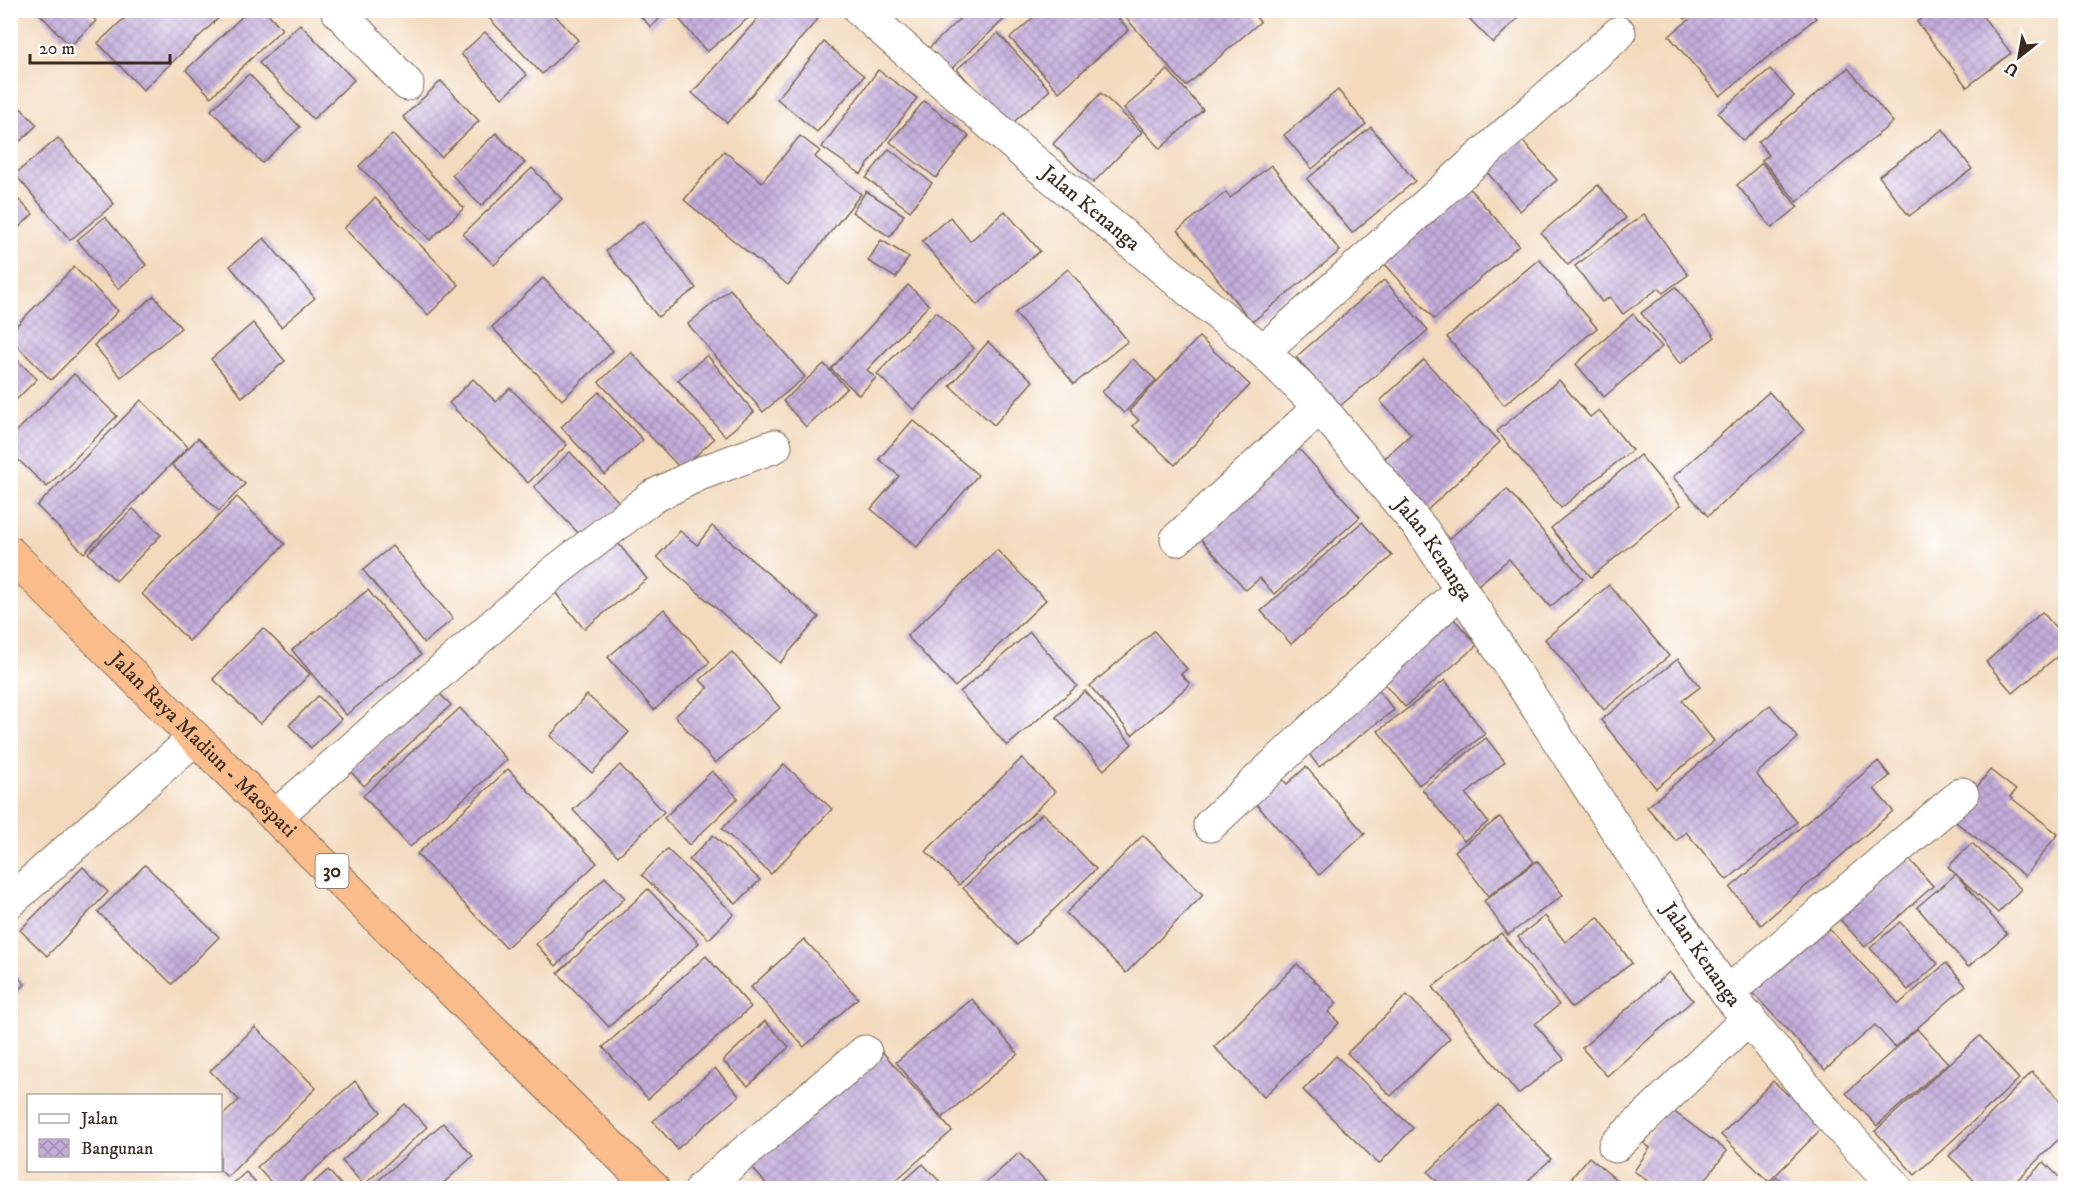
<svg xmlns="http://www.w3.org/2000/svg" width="2076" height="1199" font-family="'IM FELL DW Pica',serif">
	<defs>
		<pattern id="building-cross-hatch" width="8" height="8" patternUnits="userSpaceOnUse" patternTransform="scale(1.5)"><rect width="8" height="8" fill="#c4addc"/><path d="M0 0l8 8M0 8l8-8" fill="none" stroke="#a08db2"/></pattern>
	</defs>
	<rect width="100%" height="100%" fill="#fff"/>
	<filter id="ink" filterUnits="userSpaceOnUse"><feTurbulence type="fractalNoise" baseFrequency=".0167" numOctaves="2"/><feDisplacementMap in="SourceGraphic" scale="12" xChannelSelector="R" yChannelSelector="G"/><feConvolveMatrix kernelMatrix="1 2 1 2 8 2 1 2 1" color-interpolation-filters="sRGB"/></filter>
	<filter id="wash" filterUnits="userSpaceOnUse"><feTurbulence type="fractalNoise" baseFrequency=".008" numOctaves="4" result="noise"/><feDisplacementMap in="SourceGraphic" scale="24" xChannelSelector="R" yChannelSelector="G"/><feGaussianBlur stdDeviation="1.35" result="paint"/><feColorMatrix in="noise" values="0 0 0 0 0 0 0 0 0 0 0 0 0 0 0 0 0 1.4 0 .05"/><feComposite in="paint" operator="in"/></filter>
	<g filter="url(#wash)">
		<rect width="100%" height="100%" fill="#f3dabd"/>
		<g id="blocks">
			<g fill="url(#building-cross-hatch)">
				<polygon points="36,10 85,10 96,21 70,46"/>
				<polygon points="133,10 227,10 143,90 98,43"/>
				<polygon points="249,10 265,10 282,29 211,97 186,70"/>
				<polygon points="486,10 550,10 578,40 542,74 484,13"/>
				<polygon points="634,10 668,10 651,27"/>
				<polygon points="679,10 758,10 707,52 675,14"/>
				<polygon points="765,10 808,10 818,19 727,123 692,93"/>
				<polygon points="969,10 1014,10 948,72 928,49"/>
				<polygon points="1042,10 1111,10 1129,30 1059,92 1010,38"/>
				<polygon points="1119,10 1250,10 1260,22 1186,86"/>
				<polygon points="1461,10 1526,10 1493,43"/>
				<polygon points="1678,10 1696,10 1685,19"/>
				<polygon points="1701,10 1810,10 1816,18 1720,96 1669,36"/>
				<polygon points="1932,10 1978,10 2011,53 1967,87 1917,22"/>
				<polygon points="300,24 354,80 313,119 259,63"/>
				<polygon points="485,32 527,75 502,98 461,54"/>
				<polygon points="998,33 1050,90 1008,127 957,69"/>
				<polygon points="824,42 864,76 817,132 777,99"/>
				<polygon points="1848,68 1893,122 1797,202 1762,160 1769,155 1758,142"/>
				<polygon points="1770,69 1794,96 1743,141 1718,113"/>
				<polygon points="878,70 917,98 861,174 822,147"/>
				<polygon points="1168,70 1203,110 1160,149 1124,108"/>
				<polygon points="249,74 300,127 262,163 211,110"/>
				<polygon points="441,81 479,121 441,157 403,117"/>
				<polygon points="1338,90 1366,124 1312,169 1284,135"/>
				<polygon points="1101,93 1142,132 1093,183 1053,144"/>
				<polygon points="10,97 37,125 10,151"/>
				<polygon points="924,101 969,136 936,178 890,142"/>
				<polygon points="1371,127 1415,181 1352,233 1307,179"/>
				<polygon points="1943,129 1972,169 1909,216 1879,176"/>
				<polygon points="496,133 525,163 481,206 452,175"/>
				<polygon points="392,134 464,208 430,240 359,166"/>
				<polygon points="800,136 820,151 815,157 861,194 788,285 684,200 724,151 762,182"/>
				<polygon points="58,138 114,204 70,240 15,174"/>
				<polygon points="1521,139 1557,180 1520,211 1486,171"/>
				<polygon points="889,149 932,183 910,211 866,178"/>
				<polygon points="1762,163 1798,207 1772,228 1737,185"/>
				<polygon points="1271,165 1340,251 1252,322 1178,230 1226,192 1230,198"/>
				<polygon points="532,168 562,199 494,265 463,234"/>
				<polygon points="1598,185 1626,218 1568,265 1541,233"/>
				<polygon points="1469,188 1519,245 1434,319 1384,263"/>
				<polygon points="10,191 33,214 10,236"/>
				<polygon points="866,191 904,215 890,237 852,212"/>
				<polygon points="375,198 459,285 428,315 344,228"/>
				<polygon points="1005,211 1040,251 977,305 922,241 950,217 970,241"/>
				<polygon points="1644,214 1688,275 1663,293 1659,288 1623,314 1610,297 1602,302 1575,266"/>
				<polygon points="105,217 146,265 118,289 77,240"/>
				<polygon points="643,221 696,288 658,317 606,251"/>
				<polygon points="264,238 315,298 281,327 230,266"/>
				<polygon points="881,240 909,257 896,278 868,261"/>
				<polygon points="1539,259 1597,328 1504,405 1447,337"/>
				<polygon points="74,267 118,311 51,380 10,339 10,332"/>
				<polygon points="1068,269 1128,341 1074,384 1015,313"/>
				<polygon points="543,278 613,351 562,400 492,327"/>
				<polygon points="1384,280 1428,330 1339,407 1296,357"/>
				<polygon points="908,285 929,305 867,370 876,378 859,395 831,369"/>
				<polygon points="1676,287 1715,337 1680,364 1641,313"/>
				<polygon points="730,289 805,377 763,412 688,324"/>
				<polygon points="154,296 181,328 121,377 94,345"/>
				<polygon points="936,312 974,348 914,410 877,374"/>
				<polygon points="1633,314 1662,347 1604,397 1576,364"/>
				<polygon points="253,323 285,361 242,397 211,359"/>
				<polygon points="1199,337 1250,385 1175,465 1133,426 1139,420 1129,411"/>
				<polygon points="988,342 1033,381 994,425 950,386"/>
				<polygon points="631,352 714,439 681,469 599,382"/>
				<polygon points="10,353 37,379 10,406"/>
				<polygon points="707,355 754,412 725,436 678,380"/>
				<polygon points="1133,359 1156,380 1124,413 1102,392"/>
				<polygon points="1424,360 1500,442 1422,515 1376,466 1411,434 1380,401"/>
				<polygon points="824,364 847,388 806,427 783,401"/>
				<polygon points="74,374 117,416 47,487 10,452 10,438"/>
				<polygon points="473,379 496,402 510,388 567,445 528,483 449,403"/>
				<polygon points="1559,380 1590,417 1599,410 1632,450 1561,508 1497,431"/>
				<polygon points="599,392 643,440 605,475 561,427"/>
				<polygon points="1769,392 1804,430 1708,516 1673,477"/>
				<polygon points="141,400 188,447 84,553 37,506"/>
				<polygon points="913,420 978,475 917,547 871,509 899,476 879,459"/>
				<polygon points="198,438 245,484 219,511 172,465"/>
				<polygon points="1292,441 1360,517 1274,594 1260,578 1246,590 1193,530"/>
				<polygon points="570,452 622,505 586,541 534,487"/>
				<polygon points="1640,455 1681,505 1591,577 1551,528"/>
				<polygon points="1507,489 1583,579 1550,607 1509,559 1478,585 1443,544"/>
				<polygon points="237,497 285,544 189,641 142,594"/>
				<polygon points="133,509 161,535 116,581 88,553"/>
				<polygon points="1362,522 1392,556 1291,644 1261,611"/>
				<polygon points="712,526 819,617 780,663 657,557 680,531 697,545"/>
				<polygon points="613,537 647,579 584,629 551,587"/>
				<polygon points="392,546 453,619 424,643 363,570"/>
				<polygon points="997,550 1046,600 955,687 907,636"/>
				<polygon points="1609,585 1669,656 1604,710 1545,639"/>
				<polygon points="368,590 421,655 346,715 292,650"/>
				<polygon points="664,609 710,662 654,710 608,657"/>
				<polygon points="1446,610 1477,645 1405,707 1375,673"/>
				<polygon points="2042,612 2066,639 2066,649 2013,693 1986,662"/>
				<polygon points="263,628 310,674 260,724 213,679"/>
				<polygon points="1154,631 1187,669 1181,674 1190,684 1132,735 1090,686"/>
				<polygon points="1030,632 1077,686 1007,746 960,692"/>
				<polygon points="732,652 780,708 715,763 675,716 708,688 700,680"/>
				<polygon points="1678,659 1700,687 1682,701 1714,741 1656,788 1601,720"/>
				<polygon points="1445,680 1485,734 1419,785 1378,731"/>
				<polygon points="1376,687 1394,710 1319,767 1301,743"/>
				<polygon points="437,691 451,705 364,786 350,771"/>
				<polygon points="1085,691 1132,744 1104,770 1056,717"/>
				<polygon points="587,695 629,732 592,773 550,736"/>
				<polygon points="318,696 341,719 311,748 289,725"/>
				<polygon points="1770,705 1798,738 1756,774 1797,822 1727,880 1686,832 1676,841 1647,807"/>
				<polygon points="460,708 507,760 410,847 363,796"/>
				<polygon points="1486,738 1505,762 1466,794 1488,822 1464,841 1422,789"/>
				<polygon points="1022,758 1055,792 959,885 926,851"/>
				<polygon points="1878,761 1890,776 1874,789 1893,811 1761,925 1730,888"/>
				<polygon points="784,764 832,809 771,874 722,829"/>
				<polygon points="620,765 664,812 618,856 573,810"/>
				<polygon points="1306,767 1365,834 1319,875 1251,798 1278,774 1287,784"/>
				<polygon points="508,769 597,863 506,948 417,854"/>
				<polygon points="1990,770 2016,790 2010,797 2058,834 2025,876 1952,819"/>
				<polygon points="712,771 738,798 689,845 664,818"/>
				<polygon points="1043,813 1096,869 1017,945 963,888"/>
				<polygon points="1500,817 1534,862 1488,896 1455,851"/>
				<polygon points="713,835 760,880 736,904 689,860"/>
				<polygon points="1143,835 1203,895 1126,973 1066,913"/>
				<polygon points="1972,843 2021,889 1998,913 1948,867"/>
				<polygon points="667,849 734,914 709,939 642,875"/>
				<polygon points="1904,853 1933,886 1865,947 1835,914"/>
				<polygon points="1537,861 1563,895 1508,935 1484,901"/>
				<polygon points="145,865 219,937 172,984 98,912"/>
				<polygon points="83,867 108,892 47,956 20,930"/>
				<polygon points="1956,874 2007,934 1968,967 1917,907"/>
				<polygon points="605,877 625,898 556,966 536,944"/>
				<polygon points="648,889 699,943 609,1027 558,973"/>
				<polygon points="1545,916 1565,942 1598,917 1632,963 1572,1008 1518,937"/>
				<polygon points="1820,919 1899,1004 1946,963 1966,986 1895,1047 1875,1025 1825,1070 1747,987"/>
				<polygon points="1900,922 1938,964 1908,990 1870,948"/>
				<polygon points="1501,933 1559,1005 1535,1024 1564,1059 1518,1094 1433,987"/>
				<polygon points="804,939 858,998 804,1047 751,987"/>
				<polygon points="706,956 751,1007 648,1099 603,1047"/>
				<polygon points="1297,964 1337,1003 1328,1012 1339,1023 1264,1097 1214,1047"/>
				<polygon points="10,970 25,984 10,1000"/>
				<polygon points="1669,972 1693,1000 1607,1076 1582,1048"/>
				<polygon points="1407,995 1450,1038 1391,1096 1347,1053"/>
				<polygon points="972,999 1018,1054 942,1118 896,1062"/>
				<polygon points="765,1021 789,1047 748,1086 723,1061"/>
				<polygon points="255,1027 316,1088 227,1177 220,1170 220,1118 239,1100 210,1071"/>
				<polygon points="1917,1029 1948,1063 1877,1126 1846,1093"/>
				<polygon points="1980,1036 2019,1079 1915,1175 1875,1131"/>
				<polygon points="879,1048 952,1131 887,1188 770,1188 748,1163"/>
				<polygon points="1336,1056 1413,1128 1379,1164 1303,1090"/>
				<polygon points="715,1068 739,1096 677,1149 653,1121"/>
				<polygon points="2032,1072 2066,1106 2066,1132 2009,1188 1982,1188 1949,1156"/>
				<polygon points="355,1081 381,1112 293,1188 276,1188 257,1167"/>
				<polygon points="1773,1081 1788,1095 1793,1090 1827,1123 1769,1182 1721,1135"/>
				<polygon points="405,1104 427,1127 364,1185 342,1161"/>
				<polygon points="1498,1105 1551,1159 1520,1188 1444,1188 1428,1172"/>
				<polygon points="1669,1108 1727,1151 1699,1188 1658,1188 1634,1171 1650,1148 1644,1143"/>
				<polygon points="443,1123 473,1156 438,1188 370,1188"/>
				<polygon points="1019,1153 1052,1188 980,1188"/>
				<polygon points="1589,1157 1626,1188 1563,1188"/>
				<polygon points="2044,1162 2066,1184 2066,1188 2017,1188"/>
				<polygon points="923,1164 946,1188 896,1188"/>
				<polygon points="328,1170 344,1188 307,1188"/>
				<polygon points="246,1172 260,1188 228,1188"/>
				<polygon points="1777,1177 1789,1188 1766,1188"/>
			</g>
		</g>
	</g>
	<g filter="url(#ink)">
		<use href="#blocks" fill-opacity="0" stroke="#7b6856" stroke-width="1.5"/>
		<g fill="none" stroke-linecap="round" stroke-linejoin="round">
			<g stroke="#7b6856" stroke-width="35">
				<g id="street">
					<polyline points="337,10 407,84"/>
					<path id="s1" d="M 860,10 L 1033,161 L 1263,351 L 1320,407 L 1423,531 L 1654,887 L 1727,993 L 1827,1113 L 1896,1188"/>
					<polyline points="1263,351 1619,33"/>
					<polyline points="1177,539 1320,407"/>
					<polyline points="276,816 552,574 652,497 699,474 775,446"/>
					<polyline points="1210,825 1461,590"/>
					<polyline points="10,901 195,738"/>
					<polyline points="1727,993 1962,794"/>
					<polyline points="1615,1146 1749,1018"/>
					<polyline points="702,1188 865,1052"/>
				</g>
			</g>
			<g stroke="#7b6856" stroke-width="35">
				<g id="highway">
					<path id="s2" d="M 10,553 L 195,738 L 653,1188"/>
				</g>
			</g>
			<use href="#street" stroke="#fff" stroke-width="33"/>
			<use href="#highway" stroke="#fabc8b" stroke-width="33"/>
		</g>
	</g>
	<g text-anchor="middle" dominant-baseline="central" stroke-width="6" stroke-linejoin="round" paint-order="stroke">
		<rect fill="#fff" stroke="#766a62" stroke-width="1.5" x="315.5" y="854" width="33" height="34" rx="4.5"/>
		<g font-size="20" font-weight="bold" fill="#3b2a1e">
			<text x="332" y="871">30</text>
		</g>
		<g font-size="21" fill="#3b2a1e" stroke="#fff">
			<text stroke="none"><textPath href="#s1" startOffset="304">Jalan Kenanga</textPath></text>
			<text stroke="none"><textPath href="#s1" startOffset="790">Jalan Kenanga</textPath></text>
			<text stroke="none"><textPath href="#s2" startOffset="272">Jalan Raya Madiun - Maospati</textPath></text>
			<text stroke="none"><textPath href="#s1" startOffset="1276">Jalan Kenanga</textPath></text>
		</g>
	</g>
	<rect width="2076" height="1199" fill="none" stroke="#fff" stroke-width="36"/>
	<rect x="27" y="1094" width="195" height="78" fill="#ffffff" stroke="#b1aaa5" stroke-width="1.5"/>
	<rect x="39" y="1114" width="30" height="9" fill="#ffffff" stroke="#b1aaa5" stroke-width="1.5"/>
	<text x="81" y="1124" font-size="18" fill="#3b2a1e">Jalan</text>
	<rect x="39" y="1139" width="30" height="18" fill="url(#building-cross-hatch)" stroke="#b1aaa5" stroke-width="1.5"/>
	<text x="81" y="1154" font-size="18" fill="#3b2a1e">Bangunan</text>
	<g transform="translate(2019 57) rotate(211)" stroke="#ffffff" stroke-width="4.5" paint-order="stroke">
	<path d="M0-4.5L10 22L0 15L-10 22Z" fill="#3b2a1e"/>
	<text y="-9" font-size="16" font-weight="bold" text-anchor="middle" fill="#3b2a1e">U</text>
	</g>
	<path d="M30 54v9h140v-9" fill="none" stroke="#3b2a1e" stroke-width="3"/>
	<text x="39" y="54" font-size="18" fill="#3b2a1e" stroke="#ffffff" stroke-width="4.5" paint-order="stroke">20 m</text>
</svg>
